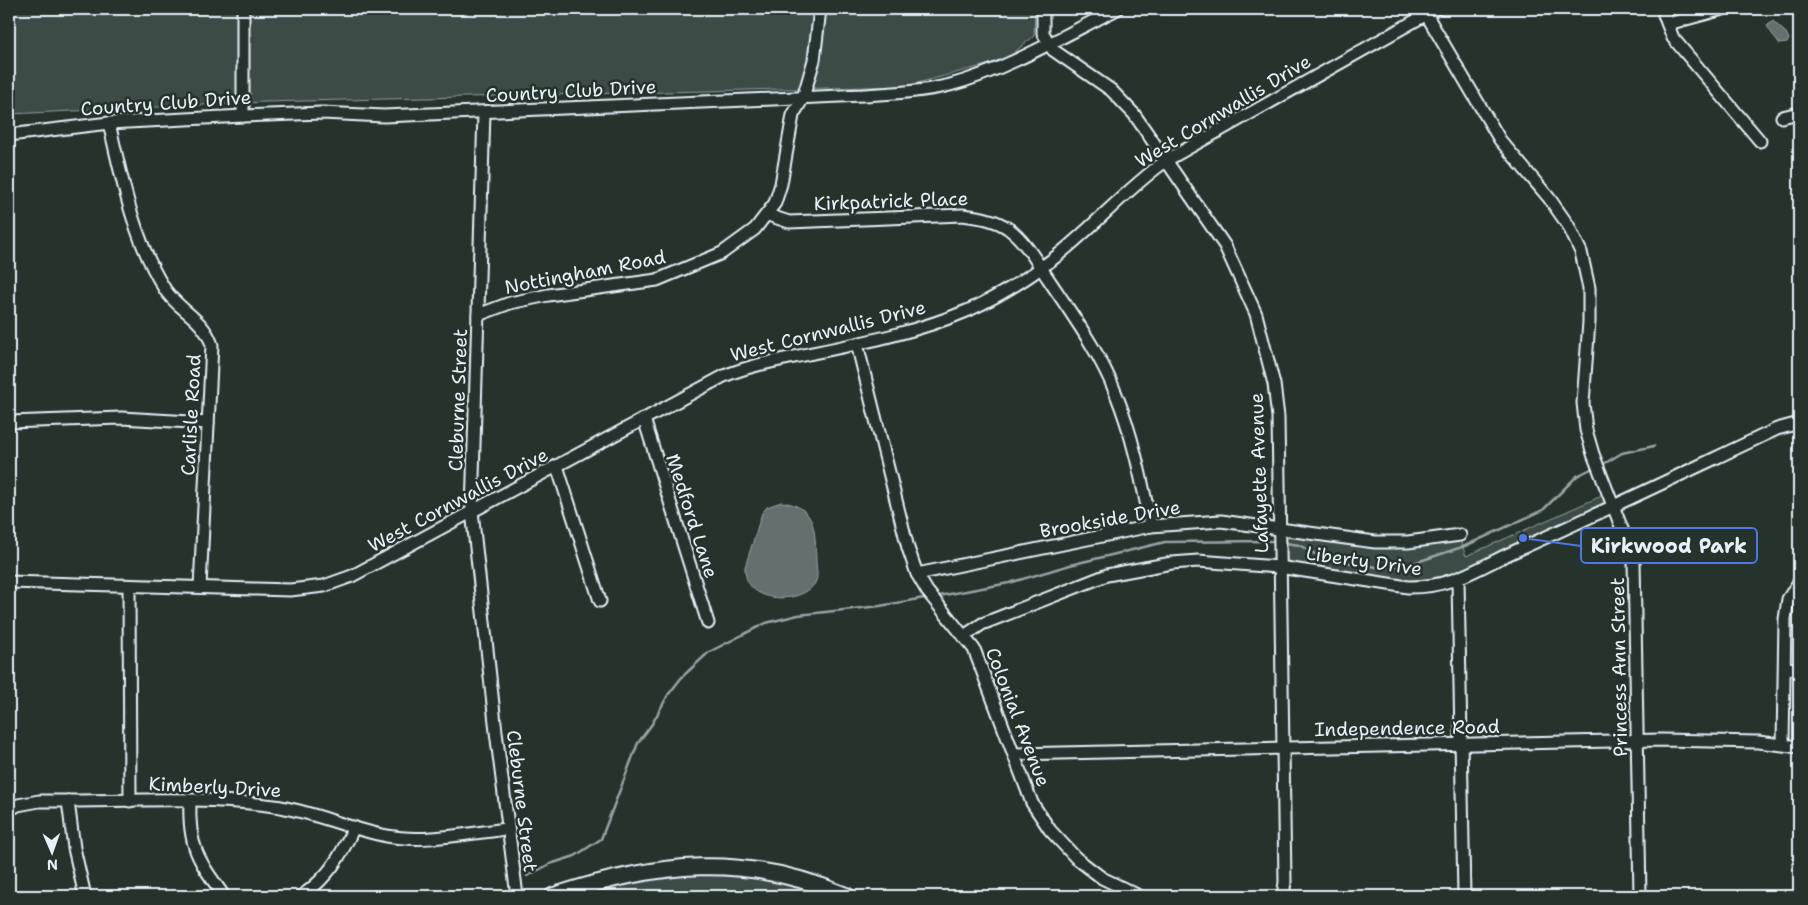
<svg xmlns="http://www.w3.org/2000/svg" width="1808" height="905" font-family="'Shantell Sans',sans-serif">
	<rect width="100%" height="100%" fill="#26332d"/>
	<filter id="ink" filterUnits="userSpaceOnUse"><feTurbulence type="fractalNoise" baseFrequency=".02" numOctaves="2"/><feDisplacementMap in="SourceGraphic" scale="10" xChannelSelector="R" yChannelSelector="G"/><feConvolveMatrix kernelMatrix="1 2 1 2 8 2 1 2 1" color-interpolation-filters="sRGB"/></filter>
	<g filter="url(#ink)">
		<g fill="#3e4b47" stroke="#939ea0">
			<polygon points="9,9 1035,9 1034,36 1005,60 906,86 265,102 9,114"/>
			<polygon points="1606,494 1610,503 1452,579 1423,584 1286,562 1285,536 1388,548 1460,539 1466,556"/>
			<path d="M 703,873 C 747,875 786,880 828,896 L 577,896 C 619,883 659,877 703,873 Z"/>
		</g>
		<g fill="#636f6d" stroke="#98a3a5">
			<polygon points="1773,21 1786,33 1789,39 1787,43 1779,44 1767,26"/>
			<path d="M 781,502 C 817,506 815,532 816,560 C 816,568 819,576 815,583 C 802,605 743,605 745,567 L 762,513 L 767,507 Z"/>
		</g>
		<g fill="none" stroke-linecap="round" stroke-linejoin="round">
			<g stroke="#98a3a5" stroke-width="2.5">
				<polyline points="1602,465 1622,453 1654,446"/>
				<polyline points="1286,543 1299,545 1317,555 1340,561 1376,567 1405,566 1465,546 1543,510 1577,476 1593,468"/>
				<polyline points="939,596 1009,583 1070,565 1165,542 1273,541"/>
				<polyline points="527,876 550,864 575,856 601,839 638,743 652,724 668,695 682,677 709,652 766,623 798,615 880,606 924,598"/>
			</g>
			<g stroke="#e8f1f8" stroke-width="15">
				<g id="minor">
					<polyline points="243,9 243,116"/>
					<polyline points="1043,9 1043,33 1053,50 1111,90 1134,114 1225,246 1256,314 1274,384 1278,417 1285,882 1283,896"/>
					<polyline points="1426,14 1500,140 1549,198 1568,225 1581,252 1589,288 1589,322 1583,403 1586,430 1593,454 1634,560 1640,896"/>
					<polyline points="1664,15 1673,38 1760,141"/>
					<polyline points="1668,24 1723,9"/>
					<polyline points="484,112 472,511 496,732 517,896"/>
					<polyline points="1782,117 1799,113"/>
					<path d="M 109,123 C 122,179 133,238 164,288 C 177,310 203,317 212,345 L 200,587"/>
					<path d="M 9,135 L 109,123 L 243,116 L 322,113 L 384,116 L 863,95 C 892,93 922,92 950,85 C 1004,71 1067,34 1117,9"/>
					<path d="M 768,215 L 789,222 L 962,215 C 979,217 995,219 1009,229 C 1025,241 1037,262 1049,280 C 1073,316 1100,353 1116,394 C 1133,436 1142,482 1151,526"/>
					<polyline points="478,315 510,303 548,295 657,280 722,253 755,229 775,203 781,184 793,115 803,98 814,60 820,9"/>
					<polyline points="857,344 908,548 917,574 927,591 974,649 1032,803 1050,830 1076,858 1102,878 1139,896"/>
					<polyline points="644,419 708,623"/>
					<polyline points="9,422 121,418 208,423"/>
					<polyline points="557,466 600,601"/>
					<polyline points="917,574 1151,526 1221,521 1375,542 1408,542 1460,535"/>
					<polyline points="1458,580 1464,896"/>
					<path d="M 9,582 L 290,590 L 324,586 L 352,576 L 724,376 C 751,365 780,360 808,354 C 862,343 918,332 969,310 C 999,296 1027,279 1053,259 C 1093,228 1126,189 1167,160 L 1436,9"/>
					<polyline points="129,586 130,801"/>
					<path d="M 964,636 L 982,624 L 1107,575 L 1172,563 L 1198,561 L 1279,567 L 1408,587 C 1455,588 1481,565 1522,548 C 1607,510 1692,469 1777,429 L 1799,423"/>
					<polyline points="1785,668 1799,669"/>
					<polyline points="1783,744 1785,619 1788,599 1799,582"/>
					<polyline points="1015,754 1662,740 1758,742 1799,747"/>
					<polyline points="68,801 74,848 85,896"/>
					<path d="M 190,802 C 188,847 199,861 224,896"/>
					<path d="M 9,810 L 18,805 L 39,801 C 116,802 198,795 274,806 C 313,811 348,829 387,836 C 425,843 469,833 507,829"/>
					<path d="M 302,896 C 329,876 340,858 354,827"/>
				</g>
			</g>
			<g stroke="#e8f1f8" stroke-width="19">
				<path id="major" d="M 553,896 C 657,862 743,852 847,896"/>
			</g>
			<use href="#minor" stroke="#26332d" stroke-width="11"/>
			<use href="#major" stroke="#26332d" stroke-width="15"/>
		</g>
	</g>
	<g text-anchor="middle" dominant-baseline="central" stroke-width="5" stroke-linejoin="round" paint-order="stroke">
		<g font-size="19" fill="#e8f1f8" stroke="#26332d">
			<text transform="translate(571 91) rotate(-3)">Country Club Drive</text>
			<text transform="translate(166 103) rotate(-4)">Country Club Drive</text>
			<text transform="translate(1223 111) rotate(-31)">West Cornwallis Drive</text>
			<text transform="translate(891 201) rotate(-2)">Kirkpatrick Place</text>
			<text transform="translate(585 272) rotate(-11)">Nottingham Road</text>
			<text transform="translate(828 331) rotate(-14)">West Cornwallis Drive</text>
			<text transform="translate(458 400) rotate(-88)">Cleburne Street</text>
			<text transform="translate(191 415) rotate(-87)">Carlisle Road</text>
			<text transform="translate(1259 473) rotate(-92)">Lafayette Avenue</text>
			<text transform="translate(458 500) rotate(-28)">West Cornwallis Drive</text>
			<text transform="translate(692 516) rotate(72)">Medford Lane</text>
			<text transform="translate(1110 519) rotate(-10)">Brookside Drive</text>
			<text transform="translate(1364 561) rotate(8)">Liberty Drive</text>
			<text transform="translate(1619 667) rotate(-91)">Princess Ann Street</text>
			<text transform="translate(1018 717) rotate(69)">Colonial Avenue</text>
			<text transform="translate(1407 728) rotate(-1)">Independence Road</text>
			<text transform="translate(215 787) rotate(3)">Kimberly Drive</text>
			<text transform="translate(522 801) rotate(83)">Cleburne Street</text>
		</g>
	</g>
	<path fill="none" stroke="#5077e0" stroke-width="2" d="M1523 538L1581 546"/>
	<circle fill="#5077e0" stroke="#26332d" stroke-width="2" cx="1523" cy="538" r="5"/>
	<rect fill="#26332d" stroke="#5077e0" stroke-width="2" x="1581" y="528" width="176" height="35" rx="5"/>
	<g font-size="20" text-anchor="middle" font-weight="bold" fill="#e8f1f8">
		<text x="1669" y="553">Kirkwood Park</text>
	</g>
	<rect width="1808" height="905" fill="none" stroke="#26332d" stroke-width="30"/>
	<rect x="15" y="15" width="1778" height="875" fill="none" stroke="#e8f1f8" stroke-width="2" filter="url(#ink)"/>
	<g transform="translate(52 852) rotate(178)" stroke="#26332d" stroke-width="4" paint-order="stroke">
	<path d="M0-4L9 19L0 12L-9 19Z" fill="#e8f1f8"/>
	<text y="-8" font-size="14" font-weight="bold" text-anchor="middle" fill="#e8f1f8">N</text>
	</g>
</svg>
